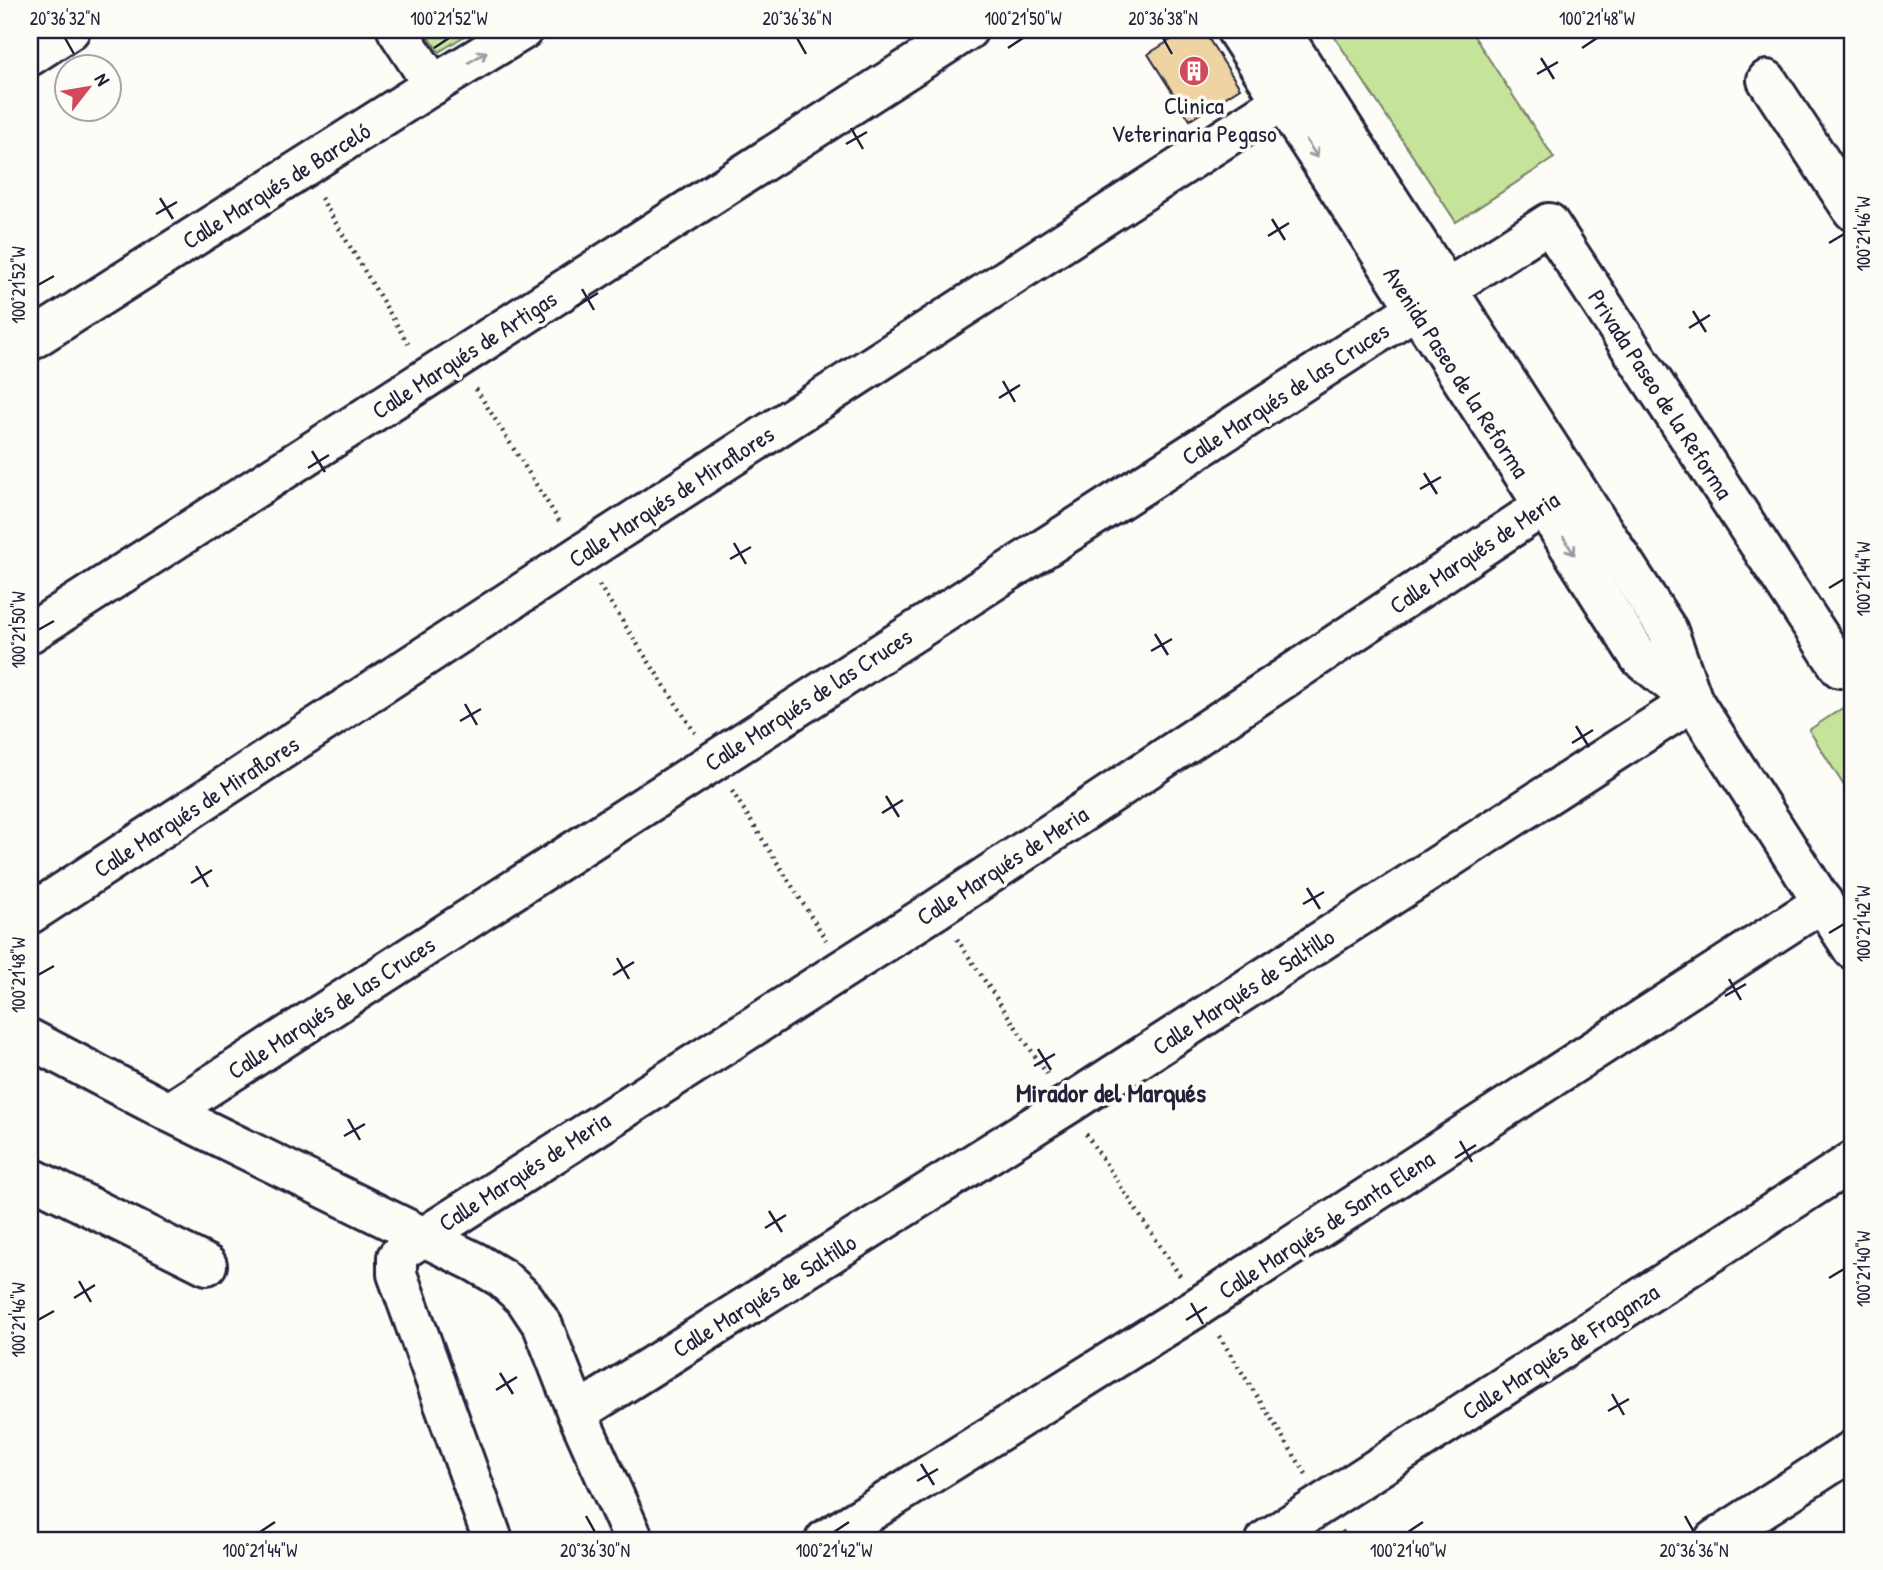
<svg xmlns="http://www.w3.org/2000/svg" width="1883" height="1570" font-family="'Patrick Hand',sans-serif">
	<rect width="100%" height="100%" fill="#fdfcf7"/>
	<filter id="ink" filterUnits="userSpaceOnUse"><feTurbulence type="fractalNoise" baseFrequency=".0143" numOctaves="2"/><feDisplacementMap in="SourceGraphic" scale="14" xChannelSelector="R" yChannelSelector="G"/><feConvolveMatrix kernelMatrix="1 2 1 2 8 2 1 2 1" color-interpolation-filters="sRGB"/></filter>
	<g filter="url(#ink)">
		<g fill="#c6e39a" stroke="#74826a" stroke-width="2">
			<polygon points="424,30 474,30 439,52"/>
			<polygon points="1330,30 1470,30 1554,158 1456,222"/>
			<polygon points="1853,701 1853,800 1809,730"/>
		</g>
		<polygon fill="#efd3a3" stroke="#22223b" stroke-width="2" points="1187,30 1203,30 1240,88 1190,120 1148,54"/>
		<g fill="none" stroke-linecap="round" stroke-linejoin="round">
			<g stroke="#22223b" stroke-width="44">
				<g id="minor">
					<polyline points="397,30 433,85"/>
					<polyline points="1236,30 1544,506 1639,657 1693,701"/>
					<polyline points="1280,30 1668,631 1693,701 1853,950"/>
					<polyline points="30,56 70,30"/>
					<polyline points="1767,80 1853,211"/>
					<polyline points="30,341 433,85 523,30"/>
					<polyline points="30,633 968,30"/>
					<polyline points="30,914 580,555 1313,81"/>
					<polyline points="30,1039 169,1112 475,1262 502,1278 525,1299 543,1326 577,1413 634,1540"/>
					<polyline points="169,1112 1549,223 1840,668"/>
					<polyline points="30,1177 207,1265"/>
					<polyline points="577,1413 1067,1105 1693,701"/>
					<polyline points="493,1540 397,1274 397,1257 403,1250 937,909 1574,486"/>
					<polyline points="825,1540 1199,1306 1823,902"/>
					<polyline points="1266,1540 1853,1161"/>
					<polyline points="1714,1540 1853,1450"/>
				</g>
			</g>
			<g stroke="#22223b" stroke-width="4.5" stroke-dasharray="2 5" stroke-linecap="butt">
				<polyline points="321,198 410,347"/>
				<polyline points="476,389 561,524"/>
				<polyline points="599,585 695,733"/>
				<polyline points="732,791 826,940"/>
				<polyline points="957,939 1047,1074"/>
				<polyline points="1086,1134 1180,1276"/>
				<polyline points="1219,1336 1306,1474"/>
				<polyline points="1342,1531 1348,1540"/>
			</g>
			<use href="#minor" stroke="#fdfcf7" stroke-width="38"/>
		</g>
		<defs><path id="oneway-shaft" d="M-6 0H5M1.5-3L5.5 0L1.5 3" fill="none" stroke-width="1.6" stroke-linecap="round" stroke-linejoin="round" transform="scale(1.75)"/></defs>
		<g stroke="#9a9aa2">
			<use href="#oneway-shaft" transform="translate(478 57) rotate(-31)"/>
			<use href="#oneway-shaft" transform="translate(1312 149) rotate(57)"/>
			<use href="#oneway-shaft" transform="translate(1569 546) rotate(58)"/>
		</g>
	</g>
	<path fill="none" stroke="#22223b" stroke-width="2.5" d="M 65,38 L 74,54M 797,38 L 806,54M 1163,38 L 1172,54M 434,48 L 449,38M 1008,48 L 1023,38M 1582,48 L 1597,38M 1541,58 L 1554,79M 1537,74 L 1558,62M 851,128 L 863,149M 846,144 L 867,132M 160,198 L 173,219M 156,214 L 177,202M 1272,219 L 1285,240M 1268,236 L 1289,223M 1829,243 L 1844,234M 38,285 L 54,276M 582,289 L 594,310M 577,306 L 598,293M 1693,311 L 1706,332M 1689,328 L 1710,315M 1003,381 L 1015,402M 999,398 L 1020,385M 312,451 L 325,472M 308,468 L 329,455M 1424,473 L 1437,494M 1420,489 L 1441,477M 734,543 L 746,564M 730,559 L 751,547M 1829,588 L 1844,579M 38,630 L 54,621M 1155,634 L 1168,655M 1151,651 L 1172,639M 465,704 L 477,725M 460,721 L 481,709M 1576,726 L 1589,747M 1572,743 L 1593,730M 886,796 L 899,817M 882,813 L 903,800M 196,866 L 208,887M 191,883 L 212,870M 1307,888 L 1320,909M 1303,904 L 1324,892M 1829,933 L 1844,924M 617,958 L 629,979M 38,975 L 54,966M 613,975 L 634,962M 1729,979 L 1741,1000M 1725,996 L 1746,984M 1038,1049 L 1051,1070M 1034,1066 L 1055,1054M 348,1119 L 360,1140M 344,1136 L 365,1124M 1460,1141 L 1472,1162M 1455,1158 L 1476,1145M 769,1211 L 782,1232M 765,1228 L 786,1215M 1829,1278 L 1844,1269M 79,1281 L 91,1302M 74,1298 L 95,1285M 1191,1303 L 1203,1324M 38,1320 L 54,1311M 1186,1320 L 1207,1307M 500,1373 L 513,1394M 496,1390 L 517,1377M 1612,1394 L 1624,1415M 1608,1411 L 1629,1399M 921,1464 L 934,1485M 917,1481 L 938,1469M 586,1516 L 595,1532M 1685,1516 L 1694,1532M 260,1532 L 275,1522M 834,1532 L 849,1522M 1408,1532 L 1423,1522"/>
	<defs>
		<g id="building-disc" transform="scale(1.575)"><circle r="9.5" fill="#d1495b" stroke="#fdfcf7"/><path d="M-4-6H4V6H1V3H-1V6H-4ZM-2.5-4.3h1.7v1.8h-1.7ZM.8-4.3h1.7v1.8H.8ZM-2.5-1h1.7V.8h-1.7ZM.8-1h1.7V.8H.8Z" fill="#fff"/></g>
	</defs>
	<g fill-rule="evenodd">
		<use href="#building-disc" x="1194" y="71"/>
	</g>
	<g text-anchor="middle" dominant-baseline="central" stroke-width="7" stroke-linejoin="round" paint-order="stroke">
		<g font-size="24" fill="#22223b" stroke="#fdfcf7">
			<text x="1194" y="105">Clinica<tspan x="1194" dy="28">Veterinaria Pegaso</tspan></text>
		</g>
		<g font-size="24" fill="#22223b" stroke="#fdfcf7">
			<text transform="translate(276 185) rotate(-32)">Calle Marqués de Barceló</text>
			<text transform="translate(464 354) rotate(-33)">Calle Marqués de Artigas</text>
			<text transform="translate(1457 372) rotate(57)">Avenida Paseo de la Reforma</text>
			<text transform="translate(1285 393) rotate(-33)">Calle Marqués de las Cruces</text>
			<text transform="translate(1661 394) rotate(57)">Privada Paseo de la Reforma</text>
			<text transform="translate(671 496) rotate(-33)">Calle Marqués de Miraflores</text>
			<text transform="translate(1474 552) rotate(-34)">Calle Marqués de Meria</text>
			<text transform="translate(808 699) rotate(-33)">Calle Marqués de las Cruces</text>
			<text transform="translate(196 806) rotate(-33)">Calle Marqués de Miraflores</text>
			<text transform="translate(1002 865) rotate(-33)">Calle Marqués de Meria</text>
			<text transform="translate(1243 991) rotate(-33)">Calle Marqués de Saltillo</text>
			<text transform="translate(331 1007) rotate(-33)">Calle Marqués de las Cruces</text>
			<text transform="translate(524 1171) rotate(-33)">Calle Marqués de Meria</text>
			<text transform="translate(1326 1224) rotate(-33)">Calle Marqués de Santa Elena</text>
			<text transform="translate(764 1295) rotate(-32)">Calle Marqués de Saltillo</text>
			<text transform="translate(1560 1351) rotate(-33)">Calle Marqués de Fraganza</text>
		</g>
		<g font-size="26" font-weight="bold" fill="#22223b" stroke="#fdfcf7">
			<text x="1111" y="1092">Mirador del Marqués</text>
		</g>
	</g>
	<rect width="1883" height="1570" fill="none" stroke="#fdfcf7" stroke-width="77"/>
	<g transform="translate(88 88) rotate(59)"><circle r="33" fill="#fdfcf7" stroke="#a5a5ac" stroke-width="2"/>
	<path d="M0-5L12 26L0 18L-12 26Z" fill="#d1495b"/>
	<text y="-10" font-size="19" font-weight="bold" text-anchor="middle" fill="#22223b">N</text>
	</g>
	<rect x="38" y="38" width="1806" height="1494" fill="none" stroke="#22223b" stroke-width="2.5"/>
	<g font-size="18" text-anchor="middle" fill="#22223b">
		<text x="65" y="25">20°36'32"N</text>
		<text x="449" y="25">100°21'52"W</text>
		<text x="797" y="25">20°36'36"N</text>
		<text x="1023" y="25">100°21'50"W</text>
		<text x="1163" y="25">20°36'38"N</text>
		<text x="1597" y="25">100°21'48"W</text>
		<text transform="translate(1864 234) rotate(-90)" y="6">100°21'46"W</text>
		<text transform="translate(19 285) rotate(-90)" y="6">100°21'52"W</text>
		<text transform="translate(1864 579) rotate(-90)" y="6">100°21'44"W</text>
		<text transform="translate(19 630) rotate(-90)" y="6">100°21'50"W</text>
		<text transform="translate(1864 924) rotate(-90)" y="6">100°21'42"W</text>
		<text transform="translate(19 975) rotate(-90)" y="6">100°21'48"W</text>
		<text transform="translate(1864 1269) rotate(-90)" y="6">100°21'40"W</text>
		<text transform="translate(19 1320) rotate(-90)" y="6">100°21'46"W</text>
		<text x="260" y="1557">100°21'44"W</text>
		<text x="595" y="1557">20°36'30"N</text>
		<text x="834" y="1557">100°21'42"W</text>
		<text x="1408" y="1557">100°21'40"W</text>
		<text x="1694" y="1557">20°36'36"N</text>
	</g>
</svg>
